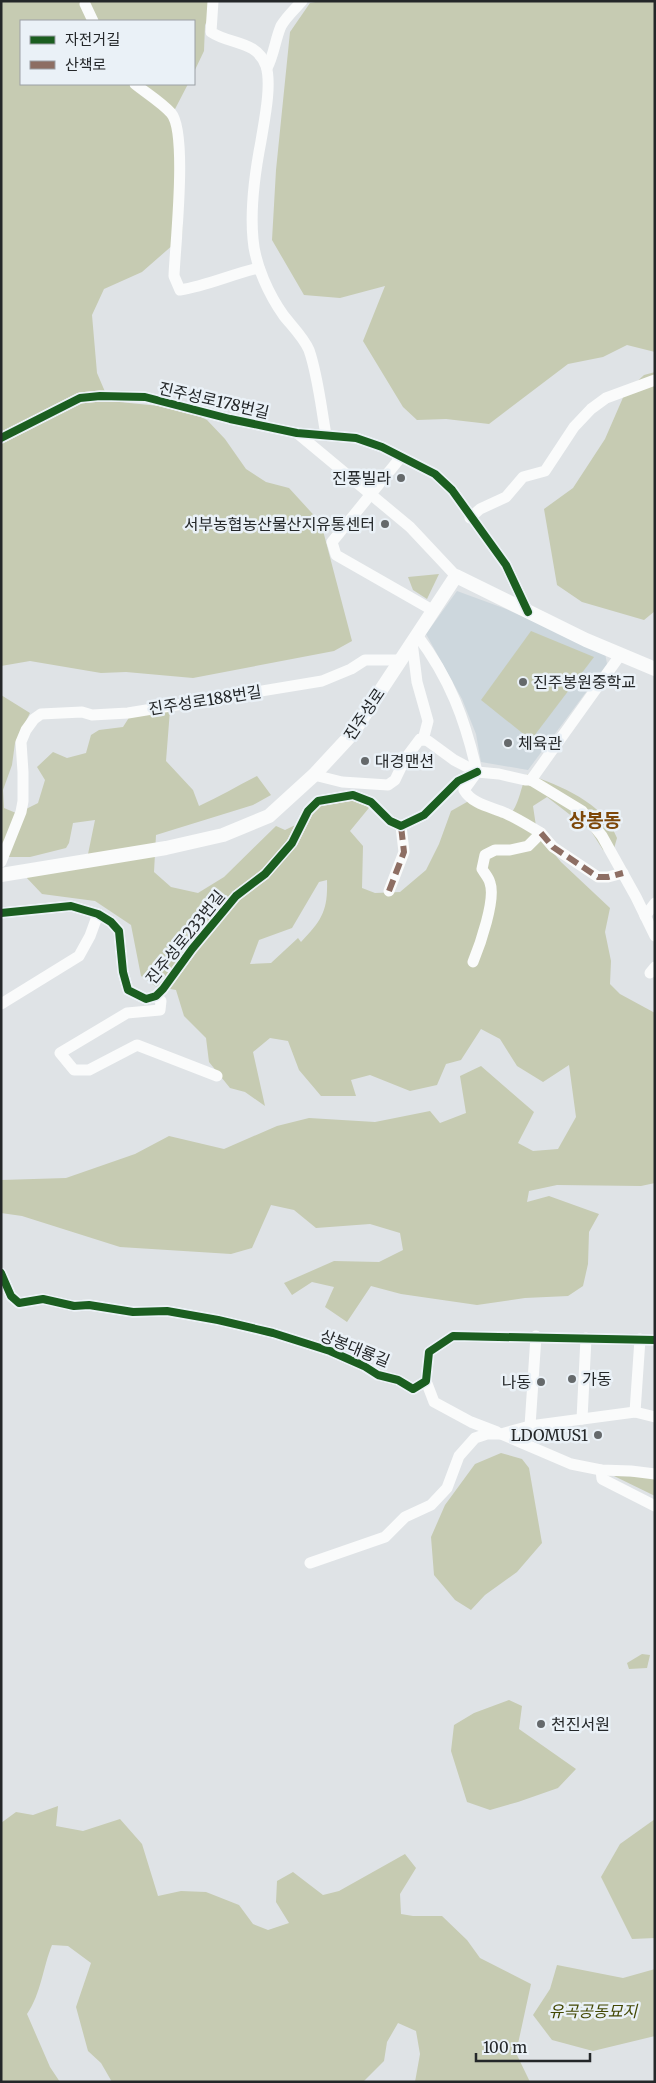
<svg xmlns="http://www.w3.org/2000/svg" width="656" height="2083" font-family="Merriweather,'Noto Sans KR',serif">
	<rect width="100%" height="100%" fill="#dfe3e6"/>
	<polygon fill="#cdd7dd" points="457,591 506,609 605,653 607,664 528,770 481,762 476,734 462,699 426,634"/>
	<g fill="#c6cbb2" fill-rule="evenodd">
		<polygon points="1,1 216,1 205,25 204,51 194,72 194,21 21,21 21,84 188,84 174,111 185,157 182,237 142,272 104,289 92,315 97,373 109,401 160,406 189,411 207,420 225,439 246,469 266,482 289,488 321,523 352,641 334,651 193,678 126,672 101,673 30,661 1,666"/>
		<polygon points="321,1 655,1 655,352 627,345 603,357 568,364 489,424 446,419 417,420 403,407 363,341 385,286 340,298 304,295 272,240 276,170 290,32 310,3"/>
		<polygon points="655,372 655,611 644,620 582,602 557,585 544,509 573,488 605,439 625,393 644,375"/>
		<polygon points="439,574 427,599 413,590 408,577"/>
		<polygon points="531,631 594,657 531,740 481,700"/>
		<polygon points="1,695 30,713 15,743 12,765 3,790 4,808 16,813 6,839 1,844"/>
		<path d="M 170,710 L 166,761 L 193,790 L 199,806 C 219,797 237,786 257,776 L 271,795 L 253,805 L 156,835 L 154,872 L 171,887 L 198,893 L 224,877 L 276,826 L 285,830 L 308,819 L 324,799 L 360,793 L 373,803 L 350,831 L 363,846 L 362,888 L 375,893 L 400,892 L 426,870 L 439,844 L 451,811 L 474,798 L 508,817 C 520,805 520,788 527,774 C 561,786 603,802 617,838 L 613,852 L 603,850 L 591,831 L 547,797 L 533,806 L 537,833 L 561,862 L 610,908 L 605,932 L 611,961 L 610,984 L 620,994 L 655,1013 L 655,1183 L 641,1186 L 557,1185 L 529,1191 L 527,1202 L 549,1196 L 599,1214 L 589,1232 L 588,1264 L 583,1286 L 568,1296 L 525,1298 L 477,1305 L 401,1294 L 371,1286 L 347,1322 L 325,1307 L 334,1287 L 312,1282 L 292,1295 L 284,1283 L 334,1261 L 379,1262 L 403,1250 L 400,1233 L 370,1224 L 316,1228 L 294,1210 L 271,1205 L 252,1248 L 231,1254 L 120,1247 L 22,1216 L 1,1213 L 1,1180 L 66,1178 L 135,1154 L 169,1136 L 224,1149 L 277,1126 L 309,1118 L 375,1122 L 430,1111 L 440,1123 L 466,1113 L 460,1076 L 481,1066 L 534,1112 L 518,1143 L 533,1151 L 558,1149 L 576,1117 L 569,1065 L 543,1082 L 517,1066 L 500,1039 L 481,1029 L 461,1060 L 446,1064 L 437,1085 L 410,1091 L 370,1075 L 351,1080 L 356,1096 L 321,1096 L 299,1070 L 288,1041 L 270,1038 L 253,1052 L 265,1106 L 245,1092 L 230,1088 L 209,1062 L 206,1038 L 184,1016 L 176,990 L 155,986 L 141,976 L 131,925 L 95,901 L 42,894 L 25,876 L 87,859 L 95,820 L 73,823 L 69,843 L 66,848 L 30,857 L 7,857 L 24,810 L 38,803 L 45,780 L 37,767 L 53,752 L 67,758 L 86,753 L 91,735 L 99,730 L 123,727 L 130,716 ZM 327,880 C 328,911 322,920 301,942 L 298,938 L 271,963 L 250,964 L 259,940 L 292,928 L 319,882 Z"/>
		<polygon points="501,1453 522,1459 529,1468 542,1543 517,1572 485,1595 471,1610 455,1600 434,1575 431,1537 445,1505 475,1464"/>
		<polygon points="614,1476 655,1477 655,1496"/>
		<polygon points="642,1654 650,1655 647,1668 629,1669 627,1663"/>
		<polygon points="509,1700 522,1706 519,1729 576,1769 558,1788 518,1802 490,1810 467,1802 451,1751 454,1725 474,1713"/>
		<path d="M 58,1806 L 56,1826 L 83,1831 L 120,1819 L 142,1844 L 158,1896 L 181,1891 L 206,1892 L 239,1905 L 253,1924 L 268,1930 L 289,1923 L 276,1902 L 277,1881 L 293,1872 L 323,1895 L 339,1891 L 405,1854 L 416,1868 L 400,1894 L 401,1914 L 413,1916 L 442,1916 L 467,1940 L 480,1958 L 531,1984 L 516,2053 L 530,2082 L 415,2082 L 420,2054 L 416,2031 L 398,2023 L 387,2042 L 384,2061 L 363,2082 L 112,2082 L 101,2063 L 88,2051 L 76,2007 L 91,1963 L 68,1946 L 52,1945 C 43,1967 41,1994 27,2014 L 50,2067 L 60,2082 L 1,2082 L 1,1823 L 16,1812 L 33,1815 Z"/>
		<polygon points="655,1819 655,1938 632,1939 601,1877 620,1844"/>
		<polygon points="557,1965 623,1978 655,1969 655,2036 593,2051 552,2040 533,2015 550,1989"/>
	</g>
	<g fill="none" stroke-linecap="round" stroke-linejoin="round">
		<g stroke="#fafbfb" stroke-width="11">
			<path d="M 213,1 L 211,32 C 230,45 257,40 266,66 C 272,85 264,122 261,141 C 255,172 250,208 253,239 C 255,265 269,295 284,316 C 292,326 304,338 309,350 C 318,376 321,407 326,435"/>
			<polyline points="85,4 93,21"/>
			<path d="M 267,68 C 274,55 275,40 281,26 C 286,17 295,9 302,1"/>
			<path d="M 135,84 C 146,93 161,102 171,113 C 188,132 175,246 174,276 L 180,290 C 207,286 232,274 259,268"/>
			<polyline points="297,433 410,527 456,576"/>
			<polyline points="1,438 80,398 100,396 145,397 230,419 297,433 356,438 382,447 435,474 452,490 506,565 528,612"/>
			<polyline points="401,457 332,542 336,555 434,611"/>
			<polyline points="470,518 480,509 506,497 523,477 545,471 574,427 591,409 606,398 655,380"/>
			<path d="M 417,635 C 450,679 465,719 477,772 L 464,790 C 472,804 491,807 505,813 C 518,819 529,826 541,833 L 528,846 L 510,850 L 495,850 L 485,855 L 482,869 C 485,874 489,878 490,883 C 496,899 480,945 473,962"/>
			<polyline points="412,642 417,682 428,721 423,740"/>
			<polyline points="314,775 342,782 388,785 395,780 405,759 420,739 428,741 454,760 477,772 499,774 525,780 531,780"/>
			<polyline points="531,780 582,811 602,836 636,897 655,936"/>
			<polyline points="531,780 621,654"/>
			<polyline points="541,833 553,847 598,877 608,877 623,873"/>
			<polyline points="1,862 21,812 23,801 23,772 21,742 26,730 34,719 41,714 82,712 92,715 128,713 322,681 351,669 365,660 400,660"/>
			<polyline points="389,891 404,852 401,826"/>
			<polyline points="1,913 71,906 98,914 111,922 119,931 123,972 128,990 146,999 156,996 163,989 192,949 236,896 265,874 292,843 308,811 318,801 353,795 371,802 390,821 401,826 424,815 458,781 477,772"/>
			<polyline points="645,916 655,903"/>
			<polyline points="650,973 655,967"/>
			<polyline points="156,996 161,1001 160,1010 127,1013 60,1053 74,1070 89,1070 137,1045 217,1076"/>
			<polyline points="1,1004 79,956 90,936 98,914"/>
			<polyline points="1,1273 11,1296 19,1303 43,1299 74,1306 89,1305 133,1312 167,1311 218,1320 273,1333 330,1351 364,1366 378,1375 398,1380 413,1389 426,1381 429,1352 453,1336 655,1340"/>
			<polyline points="426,1381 434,1402 471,1422 497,1432"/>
			<polyline points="635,1412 640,1339"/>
			<polyline points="582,1419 586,1338"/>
			<polyline points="530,1426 536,1336"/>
			<polyline points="501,1434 530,1426 635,1412 655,1417"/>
			<polyline points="601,1470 602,1479 655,1506"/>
			<polyline points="310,1563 385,1537 405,1517 431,1505 447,1488 459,1456 475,1438 487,1434 501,1434 571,1464 601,1470 631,1471 655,1474"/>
		</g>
		<polyline stroke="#fafbfb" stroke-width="14" points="1,875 166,848 223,835 269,816 314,775 352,734 456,576 586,640 655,669"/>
		<g stroke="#8d6e63" stroke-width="6" stroke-dasharray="12 6" stroke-linecap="butt">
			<polyline points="541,833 553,847 598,877 608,877 623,873"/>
			<polyline points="389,891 404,852 401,826"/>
		</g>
		<g stroke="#eaf1f7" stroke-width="11">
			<g id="cycleway">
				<polyline points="1,438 80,398 100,396 145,397 230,419 297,433 356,438 382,447 435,474 452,490 506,565 528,612"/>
				<polyline points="1,913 71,906 98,914 111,922 119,931 123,972 128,990 146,999 156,996 163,989 192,949 236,896 265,874 292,843 308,811 318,801 353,795 371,802 390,821 401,826 424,815 458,781 477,772"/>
				<polyline points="1,1273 11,1296 19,1303 43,1299 74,1306 89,1305 133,1312 167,1311 218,1320 273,1333 330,1351 364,1366 378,1375 398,1380 413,1389 426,1381 429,1352 453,1336 655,1340"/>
			</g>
		</g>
		<use href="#cycleway" stroke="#1b5e20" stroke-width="8"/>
	</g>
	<g fill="#65696b" stroke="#eaf1f7" stroke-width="2">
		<circle cx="401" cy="478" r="5"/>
		<circle cx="385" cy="524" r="5"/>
		<circle cx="523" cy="682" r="5"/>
		<circle cx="508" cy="743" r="5"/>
		<circle cx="365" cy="761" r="5"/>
		<circle cx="572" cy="1379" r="5"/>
		<circle cx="541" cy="1382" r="5"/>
		<circle cx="598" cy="1435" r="5"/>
		<circle cx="541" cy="1724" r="5"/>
	</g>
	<g text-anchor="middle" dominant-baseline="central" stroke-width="5" stroke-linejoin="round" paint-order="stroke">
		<g font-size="16" fill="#242729" stroke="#eaf1f7">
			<text transform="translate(214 400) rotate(13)">진주성로178번길</text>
			<text transform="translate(205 700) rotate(-9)">진주성로188번길</text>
			<text transform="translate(364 714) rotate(-56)">진주성로</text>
			<text transform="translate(185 937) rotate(-51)">진주성로233번길</text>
			<text transform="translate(355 1348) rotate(22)">상봉대룡길</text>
		</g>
		<g font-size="16" fill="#242729" stroke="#eaf1f7" text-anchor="start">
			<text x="391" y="478" text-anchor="end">진풍빌라</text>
			<text x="375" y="524" text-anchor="end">서부농협농산물산지유통센터</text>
			<text x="533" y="682">진주봉원중학교</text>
			<text x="518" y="743">체육관</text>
			<text x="375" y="761">대경맨션</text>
			<text x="582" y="1379">가동</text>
			<text x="531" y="1382" text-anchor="end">나동</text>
			<text x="588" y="1435" text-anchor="end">LDOMUS1</text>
			<text x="551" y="1724">천진서원</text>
		</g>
		<g font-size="16" font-style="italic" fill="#434804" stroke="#eaf1f7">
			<text x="593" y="2011">유곡공동묘지</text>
		</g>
		<g font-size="19" font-weight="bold" fill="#7d4709" stroke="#eaf1f7">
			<text x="595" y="820">상봉동</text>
		</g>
	</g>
	<rect width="656" height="2083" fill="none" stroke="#242729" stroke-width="5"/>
	<rect x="20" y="20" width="175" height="65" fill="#eaf1f7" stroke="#9ba0a5"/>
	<rect x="30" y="36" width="25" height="8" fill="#1b5e20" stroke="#9ba0a5"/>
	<text x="65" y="45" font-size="15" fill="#242729">자전거길</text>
	<rect x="30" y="61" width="25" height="8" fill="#8d6e63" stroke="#9ba0a5"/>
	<text x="65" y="70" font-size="15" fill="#242729">산책로</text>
	<path d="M476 2053v8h114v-8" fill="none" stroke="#242729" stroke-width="2.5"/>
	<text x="483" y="2053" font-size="15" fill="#242729" stroke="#eaf1f7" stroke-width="4" paint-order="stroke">100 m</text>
</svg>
